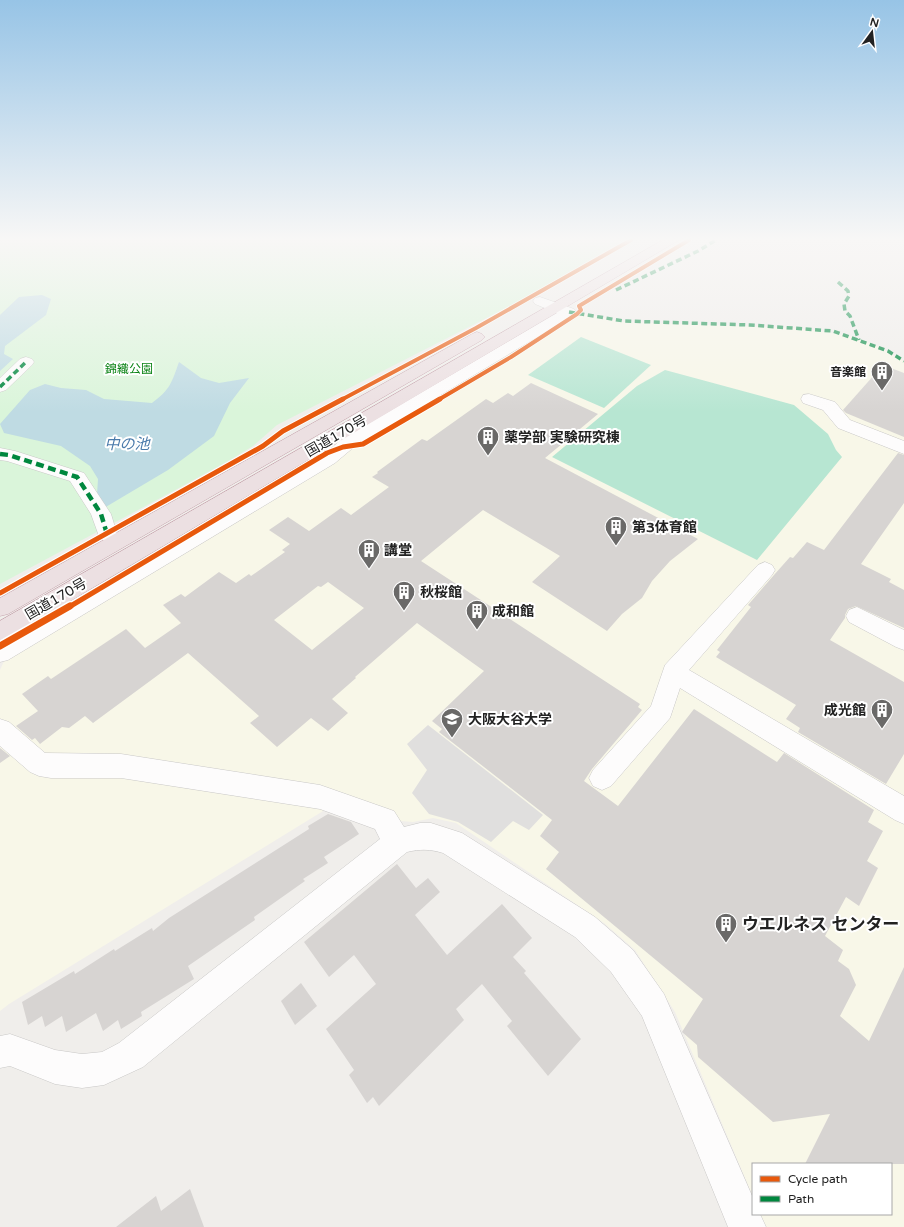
<svg xmlns="http://www.w3.org/2000/svg" width="904" height="1227" font-family="'Varela Round','Noto Sans JP',sans-serif">
	<rect width="100%" height="100%" fill="#f0eeeb"/>
	<polygon fill="#f8f7e8" points="576,312 624,322 792,328 827,332 854,337 877,346 904,361 904,1227 766,1227 760,1214 891,1214 891,1164 753,1164 753,1197 675,1012 635,950 604,923 456,823 433,818 413,822 376,819 328,808 9,1004 0,1011 0,670 4,661"/>
	<polygon fill="#daf5da" points="0,240 639,240 277,425 253,446 230,460 179,488 0,584"/>
	<g fill="#b7e6d2">
		<polygon points="581,337 651,365 604,408 528,375"/>
		<polygon points="665,370 794,405 828,434 836,450 842,457 757,560 552,457 637,386"/>
	</g>
	<polygon fill="#e0dfde" points="428,725 543,815 529,830 513,821 491,842 458,822 429,814 412,793 427,770 407,744"/>
	<g fill="#bfdbe3">
		<polygon points="42,295 51,299 46,315 5,346 4,354 13,359 0,371 0,315 19,297"/>
		<path d="M 179,362 L 201,378 L 219,383 L 249,378 L 230,403 L 214,436 L 168,470 L 104,508 L 97,495 L 98,479 L 90,466 L 61,446 L 4,433 L 0,424 L 30,390 L 45,384 L 61,388 L 86,390 L 104,399 L 152,403 C 170,390 172,382 179,362 Z"/>
	</g>
	<g fill="#d7d4d2" fill-rule="evenodd">
		<polygon points="883,365 904,373 904,437 846,413 843,410"/>
		<path d="M 531,383 L 598,414 L 545,458 L 698,539 L 670,561 L 652,581 L 642,598 L 622,614 L 607,631 L 532,582 L 560,556 L 483,510 L 421,561 L 640,704 L 638,707 L 642,710 L 592,769 L 584,781 L 618,806 L 694,709 L 777,762 L 784,753 L 874,810 L 868,822 L 883,831 L 867,861 L 878,868 L 859,906 L 846,897 L 825,936 L 843,950 L 838,961 L 849,969 L 856,985 L 840,1016 L 869,1041 L 904,967 L 904,1164 L 805,1164 L 830,1114 L 773,1122 L 698,1057 L 697,1045 L 682,1032 L 703,999 L 546,869 L 559,852 L 540,836 L 552,820 L 439,732 L 442,729 L 432,721 L 484,671 L 417,623 L 355,677 L 356,678 L 332,699 L 348,713 L 328,731 L 311,718 L 277,747 L 250,723 L 259,716 L 188,653 L 93,723 L 85,716 L 69,728 L 62,727 L 40,744 L 35,738 L 32,740 L 16,726 L 38,711 L 22,694 L 48,676 L 51,679 L 126,629 L 145,648 L 181,623 L 163,605 L 181,594 L 185,597 L 219,572 L 236,583 L 249,574 L 251,576 L 285,552 L 282,550 L 290,544 L 269,530 L 288,517 L 309,531 L 341,508 L 351,515 L 389,487 L 372,477 L 378,473 L 377,472 L 422,439 L 427,441 L 486,399 L 493,403 L 508,393 L 513,396 ZM 328,582 L 364,608 L 312,650 L 274,620 L 318,586 L 321,587 Z"/>
		<polygon points="898,453 904,455 904,503 861,564 891,579 889,582 904,590 904,628 856,606 848,609 845,615 845,618 830,640 904,682 904,754 886,784 798,732 800,728 786,719 796,705 716,657 720,652 717,650 751,607 748,605 774,575 790,557 793,558 807,542 824,550"/>
		<polygon points="0,748 10,756 0,763"/>
		<polygon points="328,814 351,822 359,834 324,857 328,863 303,879 305,881 254,917 255,920 188,966 194,979 141,1012 142,1016 121,1029 118,1020 103,1031 96,1013 66,1032 62,1016 45,1027 42,1016 28,1025 22,1002 74,971 75,974 114,949 115,951 152,928 153,931 169,918 309,829 308,826"/>
		<polygon points="397,864 416,888 428,878 440,892 415,915 447,955 502,904 532,938 513,957 526,971 524,973 581,1039 548,1076 507,1026 512,1021 482,984 456,1009 464,1020 379,1106 373,1097 367,1103 349,1075 354,1070 326,1029 376,984 354,955 329,977 304,942"/>
		<polygon points="301,983 317,1006 295,1025 281,1001"/>
		<polygon points="190,1189 204,1227 116,1227 156,1196 161,1211"/>
	</g>
	<g fill="none" stroke-linecap="round" stroke-linejoin="round">
		<g stroke="#c9c8c7" stroke-width="1">
			<g id="minor">
				<polygon points="540,297 574,309 576,312 574,315 354,447 335,463 8,660 0,662 0,642 323,455 342,439 557,313 535,304 533,301 535,298"/>
				<polygon points="26,357 32,359 34,362 32,365 6,390 0,392 0,378 20,359"/>
				<polygon points="809,394 835,402 850,420 904,441 904,454 838,428 823,410 803,403 801,399 803,395"/>
				<polygon points="0,448 15,451 84,473 111,514 117,534 114,539 107,541 100,539 91,514 70,481 7,461 0,460"/>
				<polygon points="765,562 772,565 775,570 772,575 689,670 904,796 904,824 895,820 680,688 670,718 611,786 602,790 593,786 589,778 593,770 651,706 665,665 758,565"/>
				<polygon points="857,607 904,630 904,650 896,647 849,622 846,616 849,610"/>
				<path d="M 0,719 L 9,722 L 45,753 L 121,754 L 320,785 L 394,811 L 404,827 L 420,823 L 431,823 L 462,833 L 595,917 L 633,950 L 664,994 L 753,1198 L 753,1214 L 760,1214 L 766,1227 L 728,1227 L 642,1016 L 611,972 L 575,937 L 443,853 C 430,849 420,849 407,852 L 143,1067 L 104,1085 L 82,1088 L 55,1084 L 10,1066 L 0,1068 L 0,1036 L 10,1034 L 55,1050 L 82,1054 L 102,1052 L 119,1043 L 380,839 L 375,829 L 320,809 L 121,778 L 51,778 L 39,776 L 30,772 L 0,746 Z"/>
			</g>
		</g>
		<g stroke="#c5a2ac" stroke-width="1">
			<g id="highway">
				<polygon points="663,240 679,240 8,638 0,641 0,621"/>
				<polygon points="477,332 482,334 485,337 482,340 8,614 0,616 0,598 472,334"/>
			</g>
		</g>
		<use href="#minor" fill="#fdfcfc" fill-rule="evenodd"/>
		<use href="#highway" fill="#ece0e2" fill-rule="evenodd"/>
		<g stroke="#00873e" stroke-width="3.5" stroke-dasharray="6 3.5" stroke-linecap="butt">
			<polyline points="838,282 848,291 849,296 844,304 845,311 850,316 859,340"/>
			<polyline points="616,290 698,251 716,240"/>
			<polyline points="569,312 624,321 750,325 833,331 888,351 904,361"/>
			<polyline points="0,387 26,362"/>
		</g>
		<polyline stroke="#00873e" stroke-width="4.5" stroke-dasharray="8 4.5" stroke-linecap="butt" points="0,454 9,455 77,477 101,514 107,534"/>
		<g stroke="#fff" stroke-width="5.5">
			<g id="cycleway-far2">
				<polyline points="341,400 476,328 631,240"/>
				<polyline points="438,400 511,357 577,314 581,310 579,306 689,240"/>
			</g>
		</g>
		<g stroke="#fff" stroke-width="7">
			<g id="cycleway-far1">
				<polyline points="0,593 263,446 283,431 343,399"/>
				<polyline points="69,607 327,453 343,447 363,444 440,399"/>
			</g>
		</g>
		<g stroke="#fff" stroke-width="10">
			<polyline id="cycleway" points="0,646 70,606"/>
		</g>
		<use href="#cycleway-far2" stroke="#e8590c" stroke-width="4"/>
		<use href="#cycleway-far1" stroke="#e8590c" stroke-width="5"/>
		<use href="#cycleway" stroke="#e8590c" stroke-width="7"/>
	</g>
	<linearGradient id="sky" x2="0" y2="1"><stop stop-color="#97c4e6"/><stop offset="0.58" stop-color="#f8f7f6"/><stop offset="1" stop-color="#f8f7f6" stop-opacity="0"/></linearGradient>
	<rect width="904" height="412" fill="url(#sky)"/>
	<defs>
		<g id="building-pin" transform="scale(1.15)"><path d="M0 17L-7.5 6A9.5 9.5 0 1 1 7.5 6Z" fill="#6a6968" stroke="#fff"/><path d="M-4-6H4V6H1V3H-1V6H-4ZM-2.5-4.3h1.7v1.8h-1.7ZM.8-4.3h1.7v1.8H.8ZM-2.5-1h1.7V.8h-1.7ZM.8-1h1.7V.8H.8Z" fill="#fff"/></g>
		<g id="university-pin" transform="scale(1.15)"><path d="M0 17L-7.5 6A9.5 9.5 0 1 1 7.5 6Z" fill="#6a6968" stroke="#fff"/><path d="M0-5L7-2L0 1L-7-2ZM-4 1L0 2.5L4 1V4Q0 6-4 4Z" fill="#fff"/></g>
	</defs>
	<g fill-rule="evenodd">
		<use href="#building-pin" x="882" y="372"/>
		<use href="#building-pin" x="488" y="437"/>
		<use href="#building-pin" x="616" y="527"/>
		<use href="#building-pin" x="369" y="550"/>
		<use href="#building-pin" x="404" y="592"/>
		<use href="#building-pin" x="477" y="611"/>
		<use href="#building-pin" x="882" y="710"/>
		<use href="#university-pin" x="452" y="719"/>
		<use href="#building-pin" x="726" y="924"/>
	</g>
	<g text-anchor="middle" dominant-baseline="central" stroke-width="4" stroke-linejoin="round" paint-order="stroke">
		<g font-size="12" fill="#0c8416" stroke="#fff">
			<text x="129" y="369">錦織公園</text>
		</g>
		<g font-size="12" font-weight="bold" fill="#222" stroke="#fff" text-anchor="end">
			<text x="866" y="372">音楽館</text>
		</g>
		<g font-size="14" fill="#222" stroke="#fff">
			<text transform="translate(336 436) rotate(-30)">国道170号</text>
			<text transform="translate(56 599) rotate(-30)">国道170号</text>
		</g>
		<g font-size="14" font-weight="bold" fill="#222" stroke="#fff" text-anchor="start">
			<text x="504" y="437">薬学部 実験研究棟</text>
			<text x="632" y="527">第3体育館</text>
			<text x="384" y="550">講堂</text>
			<text x="420" y="592">秋桜館</text>
			<text x="492" y="611">成和館</text>
			<text x="866" y="710" text-anchor="end">成光館</text>
			<text x="468" y="719">大阪大谷大学</text>
		</g>
		<g font-size="15" font-style="italic" fill="#4a7aab" stroke="#fff">
			<text x="127" y="444">中の池</text>
		</g>
		<g font-size="17" font-weight="bold" fill="#222" stroke="#fff" text-anchor="start">
			<text x="742" y="924">ウエルネス センター</text>
		</g>
	</g>
	<rect x="752" y="1163" width="140" height="52" fill="#ffffff" stroke="#a7a7a7"/>
	<rect x="760" y="1176" width="20" height="6" fill="#e8590c" stroke="#a7a7a7"/>
	<text x="788" y="1183" font-size="12" fill="#222222">Cycle path</text>
	<rect x="760" y="1196" width="20" height="6" fill="#00873e" stroke="#a7a7a7"/>
	<text x="788" y="1203" font-size="12" fill="#222222">Path</text>
	<g transform="translate(872 32) rotate(15)" stroke="#ffffff" stroke-width="3" paint-order="stroke">
	<path d="M0-3L7 15L0 10L-7 15Z" fill="#222222"/>
	<text y="-6" font-size="11" font-weight="bold" text-anchor="middle" fill="#222222">N</text>
	</g>
</svg>
